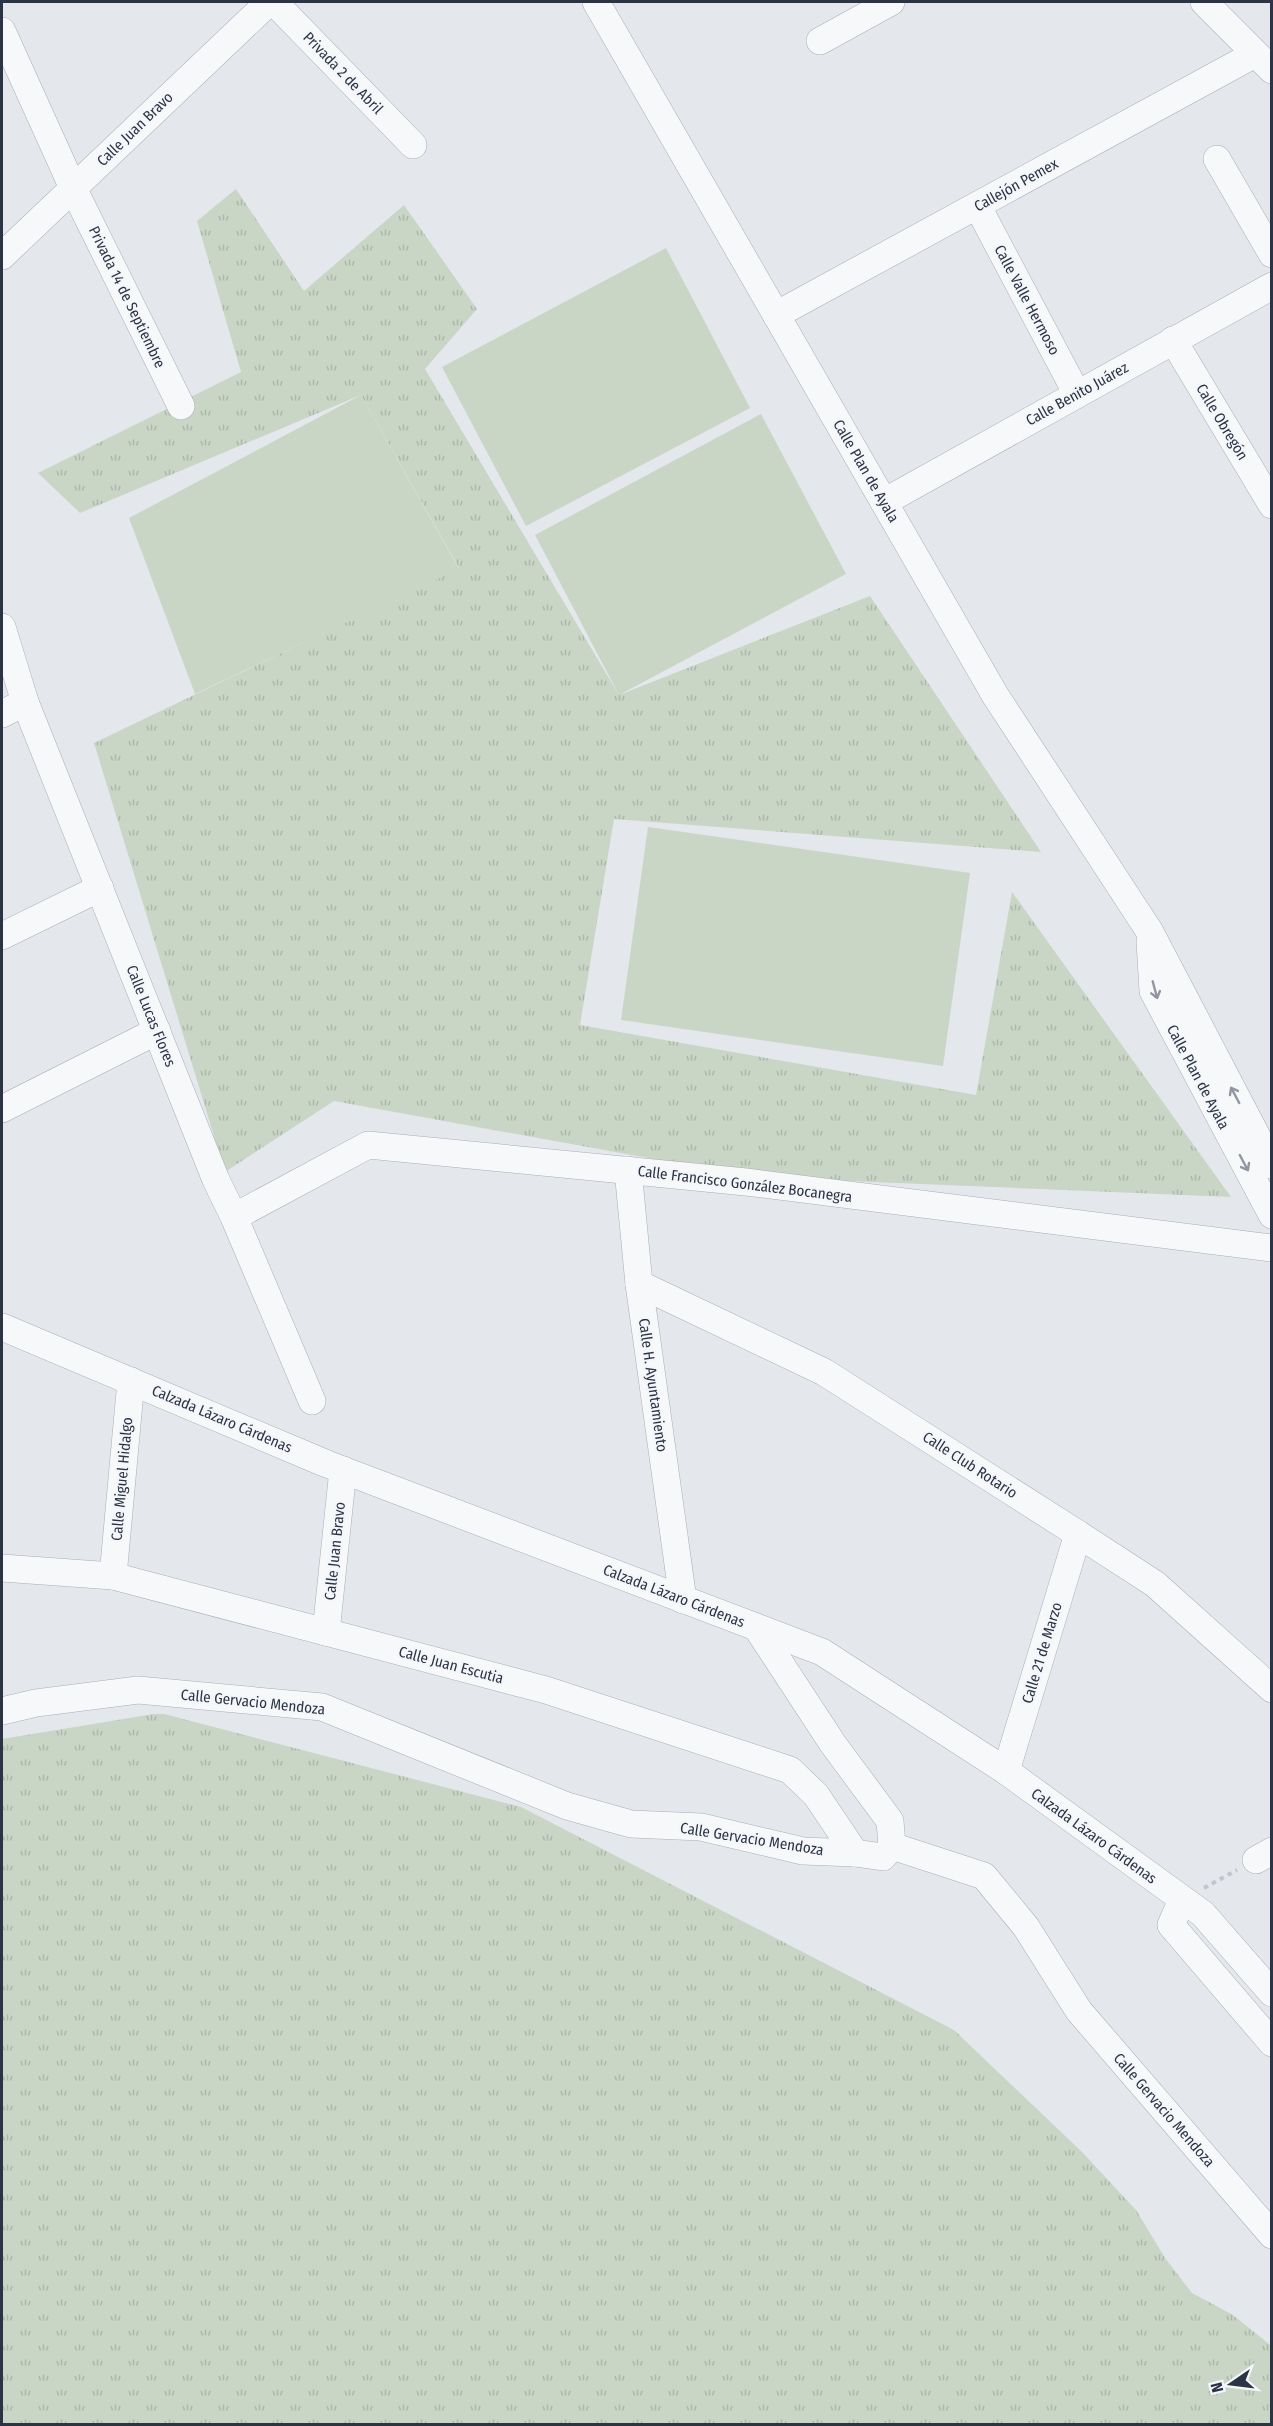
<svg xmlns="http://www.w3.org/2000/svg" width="1273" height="2426" font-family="'Fira Sans Condensed',sans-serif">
	<defs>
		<pattern id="grass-tufts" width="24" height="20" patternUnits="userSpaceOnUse" patternTransform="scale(1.5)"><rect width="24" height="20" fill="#c9d6c5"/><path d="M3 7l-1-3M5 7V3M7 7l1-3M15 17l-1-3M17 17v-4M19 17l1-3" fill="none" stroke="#adb8ab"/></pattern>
	</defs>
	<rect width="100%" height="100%" fill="#e4e7ec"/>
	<g fill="url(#grass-tufts)">
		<polygon points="236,189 304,291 404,205 477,309 425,369 619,695 870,596 1041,852 614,819 580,1025 976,1095 1012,892 1231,1197 753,1177 334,1101 225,1172 94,743 459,568 361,395 80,513 38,473 241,372 197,221"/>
		<polygon points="154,1714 164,1714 521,1807 954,2030 1082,2152 1136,2210 1165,2258 1192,2293 1233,2315 1269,2344 1272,2347 1271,2424 2,2424 2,1739"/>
	</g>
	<g fill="#c9d6c5">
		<polygon points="666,248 750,408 526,526 442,367"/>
		<polygon points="361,395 459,569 195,694 129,518"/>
		<polygon points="761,414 846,574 619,695 535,535"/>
		<polygon points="648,827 970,873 943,1066 621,1020"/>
	</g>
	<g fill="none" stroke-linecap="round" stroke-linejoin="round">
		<g stroke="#a9aeb7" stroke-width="28">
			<g id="minor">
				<polyline points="274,2 413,145"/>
				<polyline points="596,2 995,695 1150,932 1272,1165"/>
				<polyline points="1204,2 1272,70"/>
				<polyline points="2,31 73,188 181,406"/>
				<polyline points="820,41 891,2"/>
				<polyline points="1217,159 1272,254"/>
				<polyline points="978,207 1077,394"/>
				<polyline points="2,256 269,2"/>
				<polyline points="776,315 1255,54"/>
				<polyline points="1173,340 1272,505"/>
				<polyline points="884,502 1272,286"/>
				<polyline points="2,627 25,702 216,1180 234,1217 312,1401"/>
				<polyline points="2,714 25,702"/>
				<polyline points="2,936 100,888"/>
				<polyline points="1150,942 1153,991 1272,1215"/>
				<polyline points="2,1109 157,1031"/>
				<polyline points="628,1170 639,1284 683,1600"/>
				<polyline points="234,1217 368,1145 746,1182 1272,1248"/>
				<polyline points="639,1284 824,1372 1078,1534 1155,1584 1272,1689"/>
				<polyline points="2,1327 327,1464 822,1652 1006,1771 1203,1914 1272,1993"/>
				<polyline points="2,1568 113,1576 546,1690 790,1770 816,1795 855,1853"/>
				<polyline points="113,1576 131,1381"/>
				<polyline points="757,1628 833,1744 890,1821 892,1846"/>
				<polyline points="326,1632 343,1470"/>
				<polyline points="2,1711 36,1703 138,1690 322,1707 567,1806 631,1824 701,1827 803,1851 855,1853 883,1857 892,1846 984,1876 1026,1927 1079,2011 1272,2235"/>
				<polyline points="1006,1771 1078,1534"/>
				<polyline points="1256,1860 1272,1851"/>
				<polyline points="1182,1900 1171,1925 1272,2043"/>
			</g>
		</g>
		<polyline stroke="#c2c5cb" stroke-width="4" stroke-dasharray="4.5 4.5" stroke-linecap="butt" points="1204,1888 1237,1870"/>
		<use href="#minor" stroke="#f7f8fa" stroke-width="27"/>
	</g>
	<defs><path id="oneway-shaft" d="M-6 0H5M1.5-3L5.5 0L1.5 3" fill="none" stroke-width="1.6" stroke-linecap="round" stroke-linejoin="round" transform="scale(1.5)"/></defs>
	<g stroke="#9196a0">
		<use href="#oneway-shaft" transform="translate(1155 990) rotate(75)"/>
		<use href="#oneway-shaft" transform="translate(1235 1095) rotate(-118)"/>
		<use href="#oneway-shaft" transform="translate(1244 1163) rotate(62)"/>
	</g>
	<g text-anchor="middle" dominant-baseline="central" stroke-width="4.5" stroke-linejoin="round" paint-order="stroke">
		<g font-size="15" fill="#2b3445" stroke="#f4f6f9">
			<text transform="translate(343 73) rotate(46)">Privada 2 de Abril</text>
			<text transform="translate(135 129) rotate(-44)">Calle Juan Bravo</text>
			<text transform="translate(1016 185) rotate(-29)">Callejón Pemex</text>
			<text transform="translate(127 297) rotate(64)">Privada 14 de Septiembre</text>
			<text transform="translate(1027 300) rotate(62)">Calle Valle Hermoso</text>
			<text transform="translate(1077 394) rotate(-29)">Calle Benito Juárez</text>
			<text transform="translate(1222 422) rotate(59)">Calle Obregón</text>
			<text transform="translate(866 471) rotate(60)">Calle Plan de Ayala</text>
			<text transform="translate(151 1016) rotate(68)">Calle Lucas Flores</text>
			<text transform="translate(1198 1077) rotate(62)">Calle Plan de Ayala</text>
			<text transform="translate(745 1184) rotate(7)">Calle Francisco González Bocanegra</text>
			<text transform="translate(653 1385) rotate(82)">Calle H. Ayuntamiento</text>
			<text transform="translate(222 1419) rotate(23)">Calzada Lázaro Cárdenas</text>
			<text transform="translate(970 1465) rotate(33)">Calle Club Rotario</text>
			<text transform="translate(122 1479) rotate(-85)">Calle Miguel Hidalgo</text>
			<text transform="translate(335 1551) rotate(-84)">Calle Juan Bravo</text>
			<text transform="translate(674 1596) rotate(21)">Calzada Lázaro Cárdenas</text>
			<text transform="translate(1042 1653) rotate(-73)">Calle 21 de Marzo</text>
			<text transform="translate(451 1665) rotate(15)">Calle Juan Escutia</text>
			<text transform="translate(253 1702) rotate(6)">Calle Gervacio Mendoza</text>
			<text transform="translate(1094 1836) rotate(36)">Calzada Lázaro Cárdenas</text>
			<text transform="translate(752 1839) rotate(9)">Calle Gervacio Mendoza</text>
			<text transform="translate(1164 2110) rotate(49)">Calle Gervacio Mendoza</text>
		</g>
	</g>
	<rect width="1273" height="2426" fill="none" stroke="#2b3445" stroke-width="6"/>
	<g transform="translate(1231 2384) rotate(256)" stroke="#f4f6f9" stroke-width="4.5" paint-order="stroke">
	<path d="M0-4.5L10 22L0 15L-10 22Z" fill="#2b3445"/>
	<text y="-9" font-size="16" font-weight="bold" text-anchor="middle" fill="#2b3445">N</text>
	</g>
</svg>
